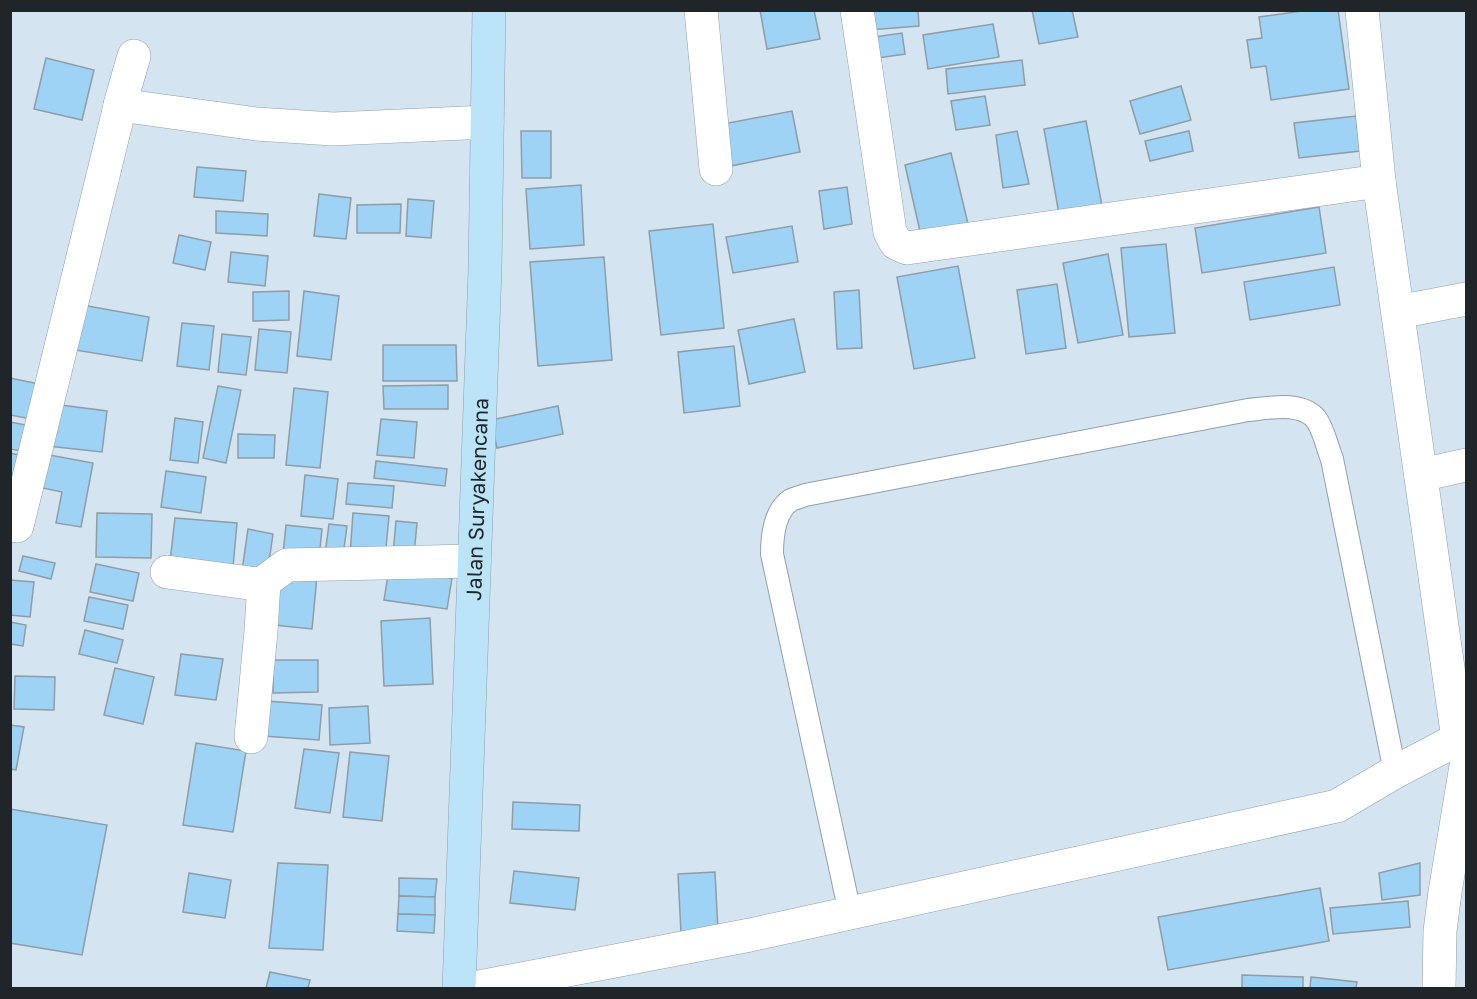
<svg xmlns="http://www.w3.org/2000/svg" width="1477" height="999" font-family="'Golos Text',sans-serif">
	<rect width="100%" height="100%" fill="#d4e4f0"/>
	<g fill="#9ed3f5" stroke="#8e9da8" stroke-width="1.5">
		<polygon points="760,10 814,10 820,39 767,49"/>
		<polygon points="868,10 918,10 919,26 869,30"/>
		<polygon points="1032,10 1072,10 1078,37 1039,44"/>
		<polygon points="1309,10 1338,10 1349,89 1271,100 1266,66 1251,68 1247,40 1262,38 1259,17"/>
		<polygon points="993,24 999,57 928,69 923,35"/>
		<polygon points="902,33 905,54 871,59 868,38"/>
		<polygon points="46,58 94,70 82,120 34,109"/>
		<polygon points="1022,60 1025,85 948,94 946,69"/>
		<polygon points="1181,86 1191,120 1140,134 1130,101"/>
		<polygon points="985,96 990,125 956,130 951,101"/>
		<polygon points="792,111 800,152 731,166 723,124"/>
		<polygon points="1356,116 1360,151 1299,158 1294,123"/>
		<polygon points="1086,121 1102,206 1059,214 1044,129"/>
		<polygon points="521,131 551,131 551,178 522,178"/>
		<polygon points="1017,131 1029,184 1003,188 996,135"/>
		<polygon points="1189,131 1193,151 1150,161 1145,141"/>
		<polygon points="951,153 969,228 922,240 905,165"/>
		<polygon points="197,167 246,171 243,201 194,197"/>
		<polygon points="581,185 584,245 530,249 526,189"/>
		<polygon points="847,187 852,224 824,229 819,191"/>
		<polygon points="319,194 351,198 346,239 314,236"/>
		<polygon points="408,199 434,201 431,238 406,236"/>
		<polygon points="401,204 400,233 357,233 357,205"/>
		<polygon points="1319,207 1326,253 1202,273 1195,228"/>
		<polygon points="216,211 268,214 267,236 216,233"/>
		<polygon points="713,224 724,328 661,335 649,231"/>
		<polygon points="792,226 798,262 733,273 726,237"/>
		<polygon points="179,235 211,242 205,270 173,263"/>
		<polygon points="1166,244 1175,333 1129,337 1121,248"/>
		<polygon points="231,252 268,256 265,286 228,282"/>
		<polygon points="1108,254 1123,335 1078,343 1063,263"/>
		<polygon points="604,257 612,360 538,366 530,262"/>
		<polygon points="958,266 975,358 914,369 897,277"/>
		<polygon points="1334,267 1340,305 1250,320 1244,282"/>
		<polygon points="1057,284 1066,348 1026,354 1017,290"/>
		<polygon points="859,290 862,348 837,349 834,292"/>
		<polygon points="289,291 289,320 253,321 253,292"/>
		<polygon points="304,291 339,296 331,360 297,356"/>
		<polygon points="77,304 149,317 142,361 69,349"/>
		<polygon points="794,319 805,372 749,384 738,330"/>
		<polygon points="182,323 214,326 209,370 177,366"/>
		<polygon points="259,329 291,332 287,373 255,370"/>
		<polygon points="222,334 251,337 246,375 218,372"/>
		<polygon points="383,345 456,345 457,381 383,381"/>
		<polygon points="734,346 740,406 684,413 678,352"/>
		<polygon points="10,378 39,384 31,419 10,415"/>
		<polygon points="448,385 448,409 384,409 383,386"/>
		<polygon points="218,386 241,390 226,463 203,458"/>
		<polygon points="294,388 328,392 320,468 286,465"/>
		<polygon points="53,404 107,411 102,452 48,446"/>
		<polygon points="558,406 563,434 497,448 491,420"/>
		<polygon points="175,418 203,422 198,463 170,460"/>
		<polygon points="381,419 417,422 414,458 377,455"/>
		<polygon points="10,422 31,426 26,452 10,449"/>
		<polygon points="238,434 275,435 274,458 238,458"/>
		<polygon points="10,453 23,456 19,475 10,473"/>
		<polygon points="44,454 93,463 81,527 56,523 62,492 38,487"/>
		<polygon points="376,461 447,469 445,486 374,478"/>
		<polygon points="166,471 206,477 201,513 161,507"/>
		<polygon points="305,475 338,479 333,519 301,516"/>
		<polygon points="348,483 394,486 392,508 346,504"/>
		<polygon points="97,513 152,514 151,558 96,557"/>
		<polygon points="353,513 389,516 385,558 350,555"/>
		<polygon points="175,518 237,523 233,567 170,562"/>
		<polygon points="396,521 417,523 414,555 393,554"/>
		<polygon points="329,524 347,526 343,556 325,554"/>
		<polygon points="286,525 322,529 319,558 283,554"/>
		<polygon points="248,529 273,534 267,575 242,571"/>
		<polygon points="23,556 55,563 51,579 19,571"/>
		<polygon points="96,564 139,573 133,601 90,592"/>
		<polygon points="389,569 452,578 447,609 384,600"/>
		<polygon points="279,573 317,576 312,629 274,625"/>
		<polygon points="10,580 34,582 30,617 10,615"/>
		<polygon points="89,597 128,605 123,629 84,621"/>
		<polygon points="430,618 433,684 384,686 381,621"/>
		<polygon points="10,622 26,625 23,646 10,644"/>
		<polygon points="85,630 123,640 117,663 79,654"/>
		<polygon points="181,654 223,659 216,700 175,695"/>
		<polygon points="273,660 318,660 318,692 273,693"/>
		<polygon points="115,668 154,677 143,724 104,715"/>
		<polygon points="15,676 55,677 54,710 14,709"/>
		<polygon points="266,701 322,705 319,740 263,736"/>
		<polygon points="368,706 370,743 330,745 329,708"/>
		<polygon points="10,725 24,727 16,770 10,769"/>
		<polygon points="196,743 246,751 233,832 183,825"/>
		<polygon points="304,749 339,753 330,813 295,808"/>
		<polygon points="350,752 389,756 382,821 343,817"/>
		<polygon points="513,802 580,805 579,831 512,829"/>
		<polygon points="10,809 107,825 82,955 10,943"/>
		<polygon points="278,863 328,865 323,950 269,948"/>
		<polygon points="1420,863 1420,895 1382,900 1379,873"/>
		<polygon points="514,871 579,878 575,910 510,903"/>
		<polygon points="715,872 718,931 681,933 678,874"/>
		<polygon points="189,873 231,880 225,918 183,912"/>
		<polygon points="399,878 437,879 435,897 399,896"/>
		<polygon points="1320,888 1329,941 1168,970 1158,917"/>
		<polygon points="399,896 435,897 435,915 398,914"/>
		<polygon points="1408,901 1410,927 1333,934 1330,908"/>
		<polygon points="398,914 435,915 434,933 397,931"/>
		<polygon points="270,972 310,980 308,988 266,988"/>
		<polygon points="1242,975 1303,977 1303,988 1242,988"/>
		<polygon points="1311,977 1357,982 1356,988 1310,988"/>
	</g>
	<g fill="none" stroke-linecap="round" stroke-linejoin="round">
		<g stroke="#91a0ab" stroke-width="24">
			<path id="lane" d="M 850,913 L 772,554 C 772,536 774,511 791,500 C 795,498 801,497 805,495 L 1248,410 C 1269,408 1301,401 1316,419 C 1324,430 1327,447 1332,459 L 1395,772"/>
		</g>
		<g stroke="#91a0ab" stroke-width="34">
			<g id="street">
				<polyline points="701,10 716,169"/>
				<polyline points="857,10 890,232 896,243 907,248 1379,181"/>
				<polyline points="1362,10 1379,181 1458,739"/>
				<polyline points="120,105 256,124 333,129 487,122"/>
				<polyline points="1398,312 1466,299"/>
				<polyline points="1421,475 1466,465"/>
				<polyline points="17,526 123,94 134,56"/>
				<polyline points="167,572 256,584 264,582 287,565 474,561"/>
				<polyline points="251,737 261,631 264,582"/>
				<polyline points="474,988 750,935 1337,806 1395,772 1458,739 1466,739"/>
				<polyline points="1439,988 1440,931 1445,892 1466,766"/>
			</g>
		</g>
		<g stroke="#91a0ab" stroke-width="34">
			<g id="secondary">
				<path id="s1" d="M 459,988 L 485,269 L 489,10"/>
			</g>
		</g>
		<use href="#lane" stroke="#fff" stroke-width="22"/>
		<use href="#street" stroke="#fff" stroke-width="33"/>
		<use href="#secondary" stroke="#bce4f8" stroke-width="33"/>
	</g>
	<g text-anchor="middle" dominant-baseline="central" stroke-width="5" stroke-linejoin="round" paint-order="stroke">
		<g font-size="21" fill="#1f2529" stroke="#fff">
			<text stroke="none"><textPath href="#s1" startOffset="489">Jalan Suryakencana</textPath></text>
		</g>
	</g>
	<rect width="1477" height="999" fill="none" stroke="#1f2529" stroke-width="24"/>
</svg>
